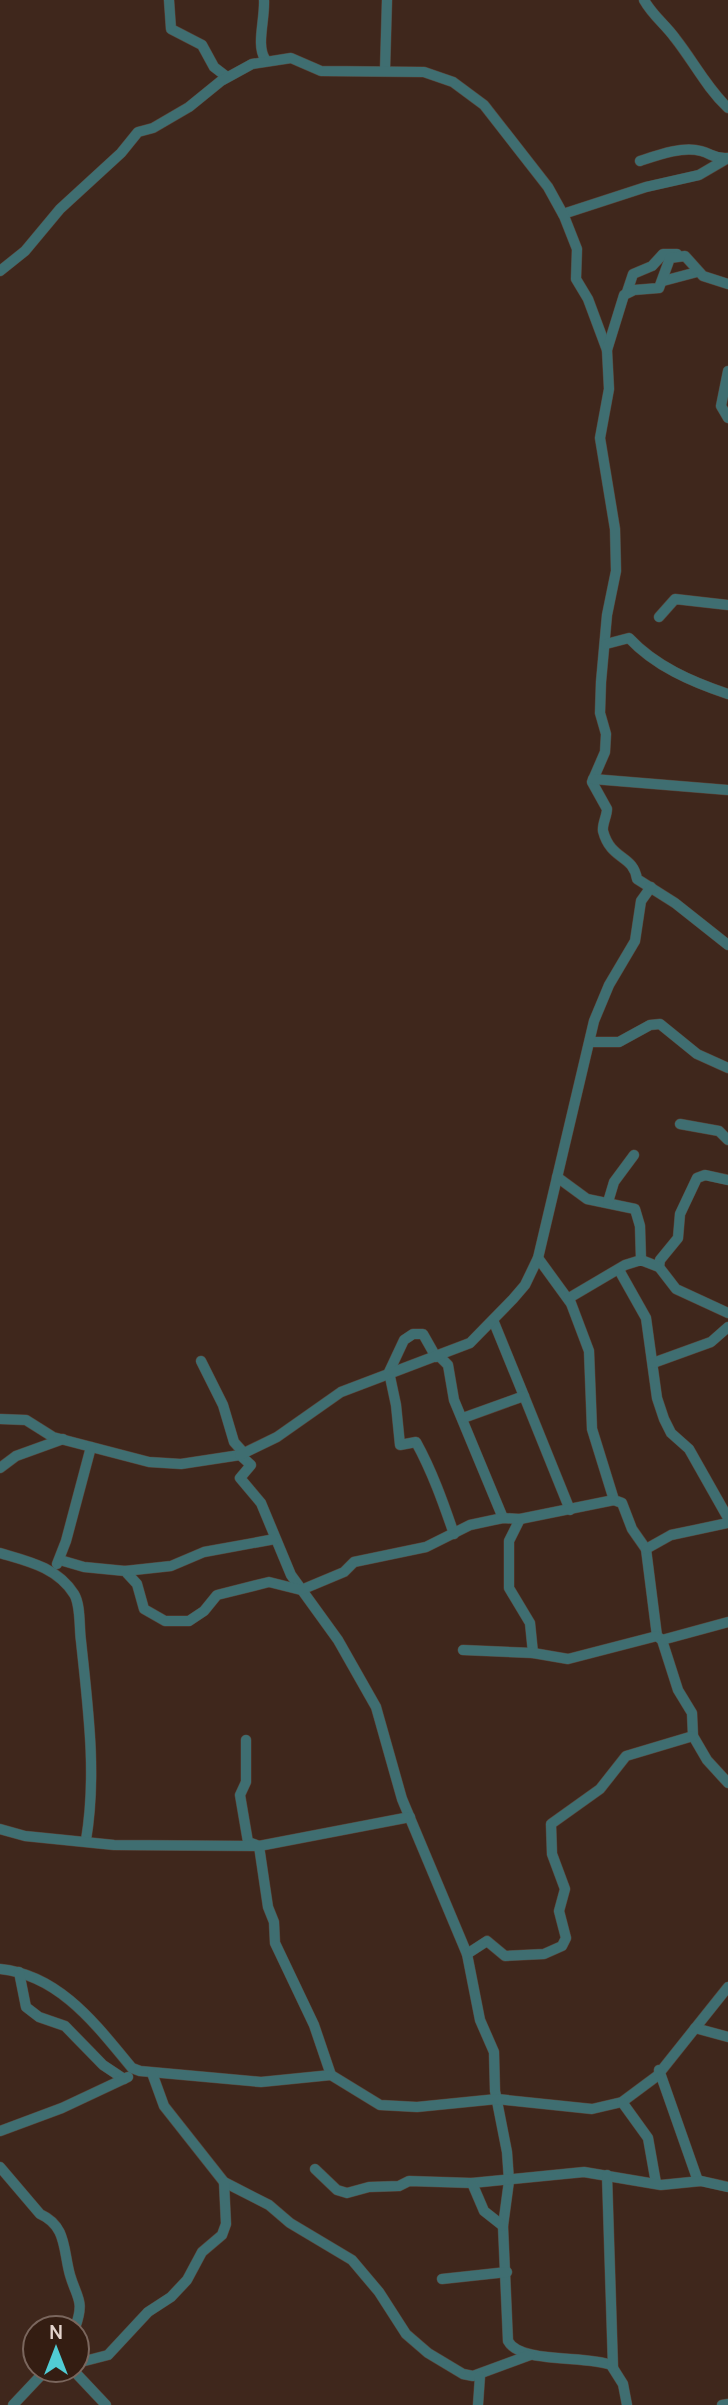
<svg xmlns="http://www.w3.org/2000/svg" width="728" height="2405" font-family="Manrope,sans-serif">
	<rect width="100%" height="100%" fill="#3f271c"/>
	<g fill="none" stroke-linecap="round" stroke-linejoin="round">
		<g stroke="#594338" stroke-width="11">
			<g id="minor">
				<polyline points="169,0 171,29 202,45 214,67 227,77"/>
				<path d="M 264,0 C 265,20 256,45 265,59"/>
				<path d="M 644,0 C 653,16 665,24 675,38 C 694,62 706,87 728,108"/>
				<polyline points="385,70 387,0"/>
				<path d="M 640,161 C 658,155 682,146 701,151 C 712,154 715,159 727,158"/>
				<polyline points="563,214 646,187 699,175 728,158"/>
				<path d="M 0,271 L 25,251 L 60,209 L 121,153 L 138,132 L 153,128 L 189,107 L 221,81 L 252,64 L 291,58 L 321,71 L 424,72 L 453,82 L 484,105 L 548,187 L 564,216 L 577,249 L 576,279 L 588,299 L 607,350 L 609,389 L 600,438 L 615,529 L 616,571 L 607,615 L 601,682 L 600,713 L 606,734 L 605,752 L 592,782 L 607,809 C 607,816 602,824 603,831 C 611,861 633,854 637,879 L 675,903 L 728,945"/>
				<polyline points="663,281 697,272"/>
				<polyline points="627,292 633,274 652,266 663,254 677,254"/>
				<polyline points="607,350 624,295 634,290 659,288 670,258 685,256 703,276 728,284"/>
				<polyline points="728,371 721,406 728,418"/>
				<polyline points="659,617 675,599 728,605"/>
				<path d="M 606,644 L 629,638 C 655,666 692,682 728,694"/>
				<polyline points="593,779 728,790"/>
				<polyline points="590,1042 619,1042 650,1025 660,1024 697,1054 728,1068"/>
				<polyline points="680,1124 719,1131 728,1140"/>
				<polyline points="557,1177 587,1199 635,1209 640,1226 641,1260"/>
				<polyline points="608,1202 614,1182 634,1155"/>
				<polyline points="538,1258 570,1302"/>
				<polyline points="659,1267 660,1260 678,1238 680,1214 697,1178 705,1175 728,1180"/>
				<polyline points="619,1270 646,1318 657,1398 664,1419 671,1433 689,1449 728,1518"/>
				<polyline points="728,1313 676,1289 659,1267 641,1260 625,1265 569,1298 589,1351 592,1429 614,1500 622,1503 632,1529 646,1549 657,1636 662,1640 678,1690 692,1713 693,1736 707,1760 728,1783"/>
				<polyline points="493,1320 524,1396"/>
				<polyline points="439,1356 448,1365 454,1400 503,1518"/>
				<path d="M 436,1357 L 423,1334 L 413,1334 L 404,1340 L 389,1372 L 396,1405 L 400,1445 L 416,1442 C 432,1471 443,1502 454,1534"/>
				<polyline points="201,1361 223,1405 234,1442 243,1452"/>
				<polyline points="653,1363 711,1342 728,1327"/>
				<polyline points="463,1418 524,1396 570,1510"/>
				<path d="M 0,1419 L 26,1420 L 53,1437 L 149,1462 L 181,1464 L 240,1455 L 251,1465 L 240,1478 L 261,1503 L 291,1575 L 338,1640 L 376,1707 L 402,1799 L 467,1954 L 480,2020 L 494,2052 L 495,2091 L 507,2152 L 509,2181 L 503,2226 L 508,2341 C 520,2364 586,2355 611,2365 L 623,2384 L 627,2405"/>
				<polyline points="240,1455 277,1437 341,1392 470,1343 513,1299 525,1285 538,1258 594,1021 609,985 635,941 641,901 651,887"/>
				<polyline points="0,1468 16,1456 63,1439"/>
				<polyline points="520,1519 509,1541 509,1588 530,1623 533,1653"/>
				<polyline points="646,1549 671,1535 728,1523"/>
				<path d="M 0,1553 C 27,1561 57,1567 74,1594 C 81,1605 79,1628 81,1641 C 88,1708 97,1774 86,1840"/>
				<polyline points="60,1560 84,1567 125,1571 137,1584 144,1609 165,1621 189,1621 204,1611 217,1595 269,1582 301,1590 344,1572 354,1562 426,1547 470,1525 503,1518 520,1519 614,1500"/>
				<polyline points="57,1564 66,1541 91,1447"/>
				<polyline points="125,1571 171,1566 204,1552 275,1539"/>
				<polyline points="662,1640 728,1622"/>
				<polyline points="463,1650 533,1653 568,1659 657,1636"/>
				<polyline points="246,1740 246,1782 240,1795 248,1842 259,1846 268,1907 274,1922 275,1943 314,2025 331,2075"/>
				<polyline points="0,1829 25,1836 114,1845 259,1846 410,1817"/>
				<polyline points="467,1954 487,1941 505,1956 544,1954 562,1946 566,1938 559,1911 565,1889 552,1854 551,1824 600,1789 626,1756 693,1736"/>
				<path d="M 0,1969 C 60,1975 97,2026 132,2068 L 140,2071 L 261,2082 L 331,2075 L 380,2105 L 417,2107 L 497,2099 L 592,2109 L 622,2102 L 657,2076 L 728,1987"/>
				<polyline points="19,1972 26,2007 39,2017 65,2026 103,2065 124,2079"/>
				<polyline points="695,2028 728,2037"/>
				<polyline points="659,2070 698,2181"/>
				<polyline points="152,2073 164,2106 224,2182 269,2205 290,2223 352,2260 379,2292 406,2334 428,2353 463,2374 473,2376 530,2355"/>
				<polyline points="622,2102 648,2138 656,2183"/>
				<polyline points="0,2131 62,2108 128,2077"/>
				<path d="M 0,2167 L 40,2214 C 67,2226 63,2250 70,2275 C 77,2299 85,2300 75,2328"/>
				<polyline points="315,2169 337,2190 347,2193 369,2187 399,2186 409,2181 472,2183 584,2172 661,2185 701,2181 728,2187"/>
				<polyline points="607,2175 613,2367"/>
				<polyline points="472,2183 484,2211 503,2226"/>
				<polyline points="442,2279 507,2272"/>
				<polyline points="77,2363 108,2355 148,2312 171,2297 187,2280 202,2252 222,2235 226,2224 224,2182"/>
				<polyline points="73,2370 106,2405"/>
				<polyline points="13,2405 46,2370"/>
				<polyline points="478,2405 480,2376"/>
				<polyline points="722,2405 728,2404"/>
			</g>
		</g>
		<use href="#minor" stroke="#3f6e71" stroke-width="10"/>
	</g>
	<g transform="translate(56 2349)"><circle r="33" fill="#341d12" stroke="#7a665d" stroke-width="2"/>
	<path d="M0-5L12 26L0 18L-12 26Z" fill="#51ccd4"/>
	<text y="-10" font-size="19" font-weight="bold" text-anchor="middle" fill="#e4d4cd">N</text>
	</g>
</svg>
